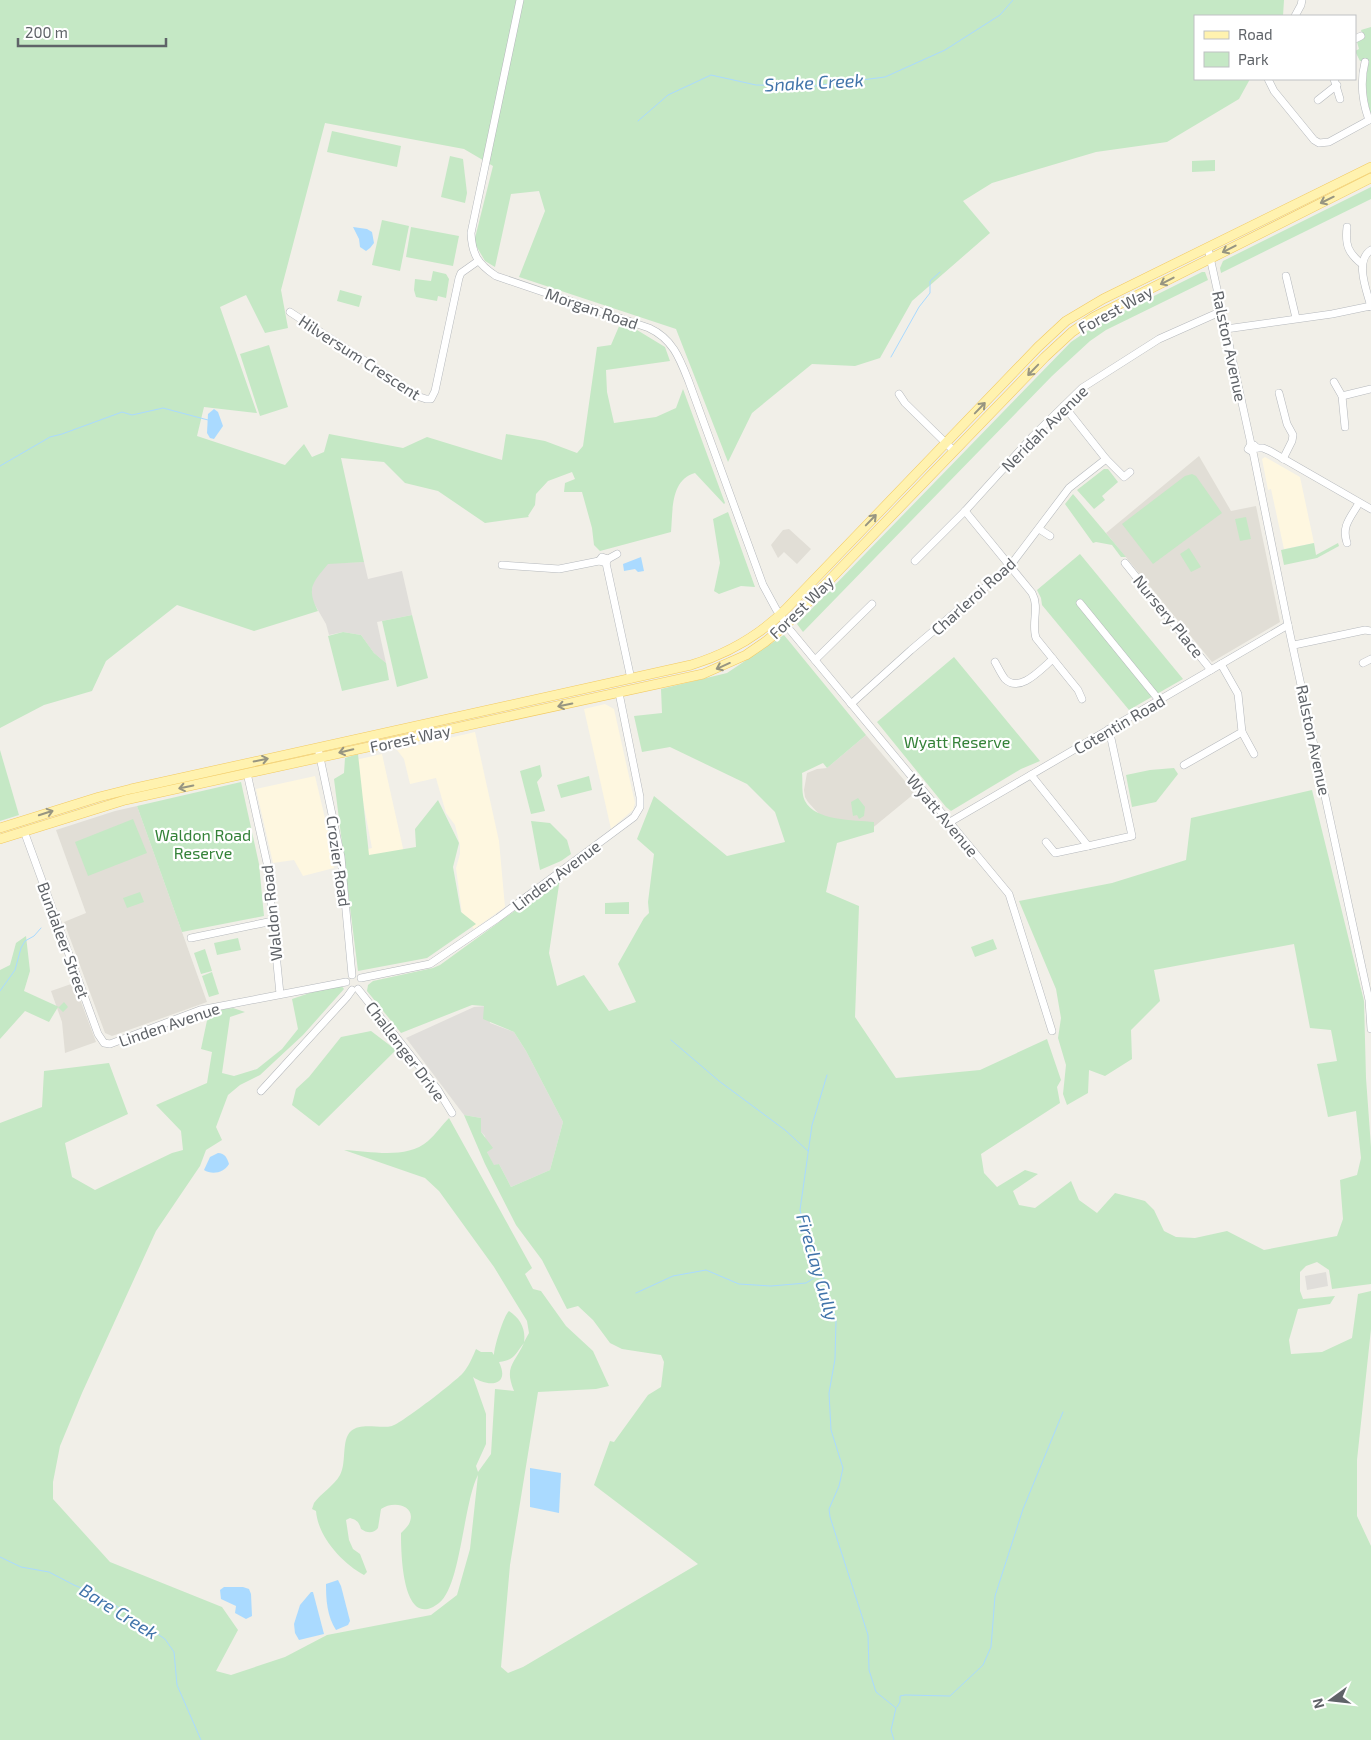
<svg xmlns="http://www.w3.org/2000/svg" width="1371" height="1740" font-family="'Exo 2',sans-serif">
	<rect width="100%" height="100%" fill="#f1efe8"/>
	<g fill="#fef7e0">
		<polygon points="1265,457 1300,477 1314,543 1284,549 1271,489 1268,490 1262,459"/>
		<polygon points="605,704 614,709 635,803 633,810 611,829 584,709"/>
		<polygon points="475,732 499,841 505,907 474,929 462,914 456,868 460,854 460,845 455,825 446,813 436,778 410,784 404,759 397,750"/>
		<polygon points="382,754 404,853 346,864 345,854 372,848 355,760"/>
		<polygon points="315,776 329,835 334,868 303,876 294,860 273,863 256,789"/>
	</g>
	<g fill="#e0deda">
		<polygon points="364,562 368,579 402,571 412,615 377,622 386,663 374,653 361,635 343,632 329,635 326,624 311,598 313,581 328,563"/>
		<polygon points="489,1006 490,1023 514,1032 526,1051 563,1122 550,1170 511,1187 499,1164 494,1166 487,1152 485,1136 481,1132 481,1118 464,1115 406,1038 474,1007"/>
		<polygon points="1326,1272 1328,1286 1307,1290 1305,1276"/>
	</g>
	<g fill="#e1ded6">
		<polygon points="1199,456 1231,511 1256,506 1280,622 1212,662 1106,533"/>
		<polygon points="789,529 811,549 797,564 784,552 778,558 771,545 783,530"/>
		<polygon points="866,735 915,793 870,830 830,826 808,802 805,797 804,790 807,773 817,769 827,768"/>
		<polygon points="137,806 207,1002 112,1036 105,1033 64,922 86,913 56,830 115,811"/>
		<polygon points="74,983 96,1042 65,1053 62,1022 51,991"/>
	</g>
	<g fill="#c5e8c5" fill-rule="evenodd">
		<path d="M 0,0 L 1284,0 L 1283,16 L 1195,16 L 1195,79 L 1250,79 L 1239,99 L 1167,142 L 1096,152 L 992,183 L 963,201 L 990,233 L 912,301 L 880,358 L 855,366 L 812,364 L 752,413 L 728,462 L 676,329 L 519,277 L 545,211 L 539,191 L 511,194 L 495,267 L 485,261 L 474,242 L 493,166 L 464,149 L 325,123 L 281,290 L 288,328 L 265,333 L 246,295 L 220,307 L 257,413 L 204,407 L 197,436 L 285,465 L 304,444 L 312,457 L 324,452 L 329,434 L 403,448 L 427,437 L 502,460 L 506,434 L 545,441 L 577,453 L 583,446 L 597,347 L 611,345 L 620,324 L 637,330 L 665,347 L 670,361 L 606,370 L 607,392 L 614,423 L 656,417 L 676,408 L 683,389 L 725,503 L 724,504 L 695,473 C 670,480 673,511 671,532 L 600,551 L 594,545 L 592,528 L 582,492 L 564,492 L 565,483 L 575,479 L 572,472 L 548,481 L 536,494 L 535,505 L 528,516 L 529,517 L 485,523 L 438,491 L 405,483 L 384,462 L 341,458 L 364,562 L 328,564 C 313,582 306,588 318,611 L 254,631 L 177,605 L 106,661 L 92,691 L 44,705 L 0,728 Z"/>
		<path d="M 1371,27 L 1371,113 L 1370,113 C 1366,95 1364,79 1369,62 L 1360,61 L 1355,51 L 1359,49 L 1357,42 L 1364,38 L 1361,30 Z"/>
		<polygon points="332,131 401,146 397,167 327,152"/>
		<polygon points="450,156 463,159 467,193 465,203 441,197"/>
		<polygon points="1215,160 1215,171 1192,172 1192,161"/>
		<polygon points="1371,187 1371,199 1221,273 1220,268 1223,261"/>
		<polygon points="382,220 409,226 400,271 372,265"/>
		<polygon points="411,227 459,236 453,266 406,257"/>
		<polygon points="433,271 446,274 449,279 446,298 438,296 437,301 416,297 414,290 415,279 431,281"/>
		<polygon points="1202,272 1205,272 1208,280 1106,330 1090,341 1052,376 803,632 797,624 1071,342 1096,325"/>
		<polygon points="340,290 362,296 359,307 337,301"/>
		<polygon points="269,345 288,407 260,416 240,354"/>
		<polygon points="1104,469 1108,469 1118,482 1102,496 1105,500 1094,509 1077,490"/>
		<polygon points="1192,474 1196,476 1222,513 1153,564 1122,524 1185,476"/>
		<polygon points="1073,494 1126,557 1121,557 1112,545 1096,542 1093,543 1065,504"/>
		<polygon points="728,512 755,587 741,586 719,594 714,591 720,563 713,519"/>
		<polygon points="1246,517 1251,539 1240,541 1235,519"/>
		<polygon points="1314,543 1316,555 1338,543 1339,546 1317,558 1284,565 1281,550"/>
		<polygon points="1189,548 1201,567 1191,572 1180,554"/>
		<polygon points="1080,554 1183,679 1129,710 1042,605 1041,598 1037,590"/>
		<polygon points="412,615 428,678 397,687 382,621"/>
		<polygon points="343,632 361,635 374,653 386,663 389,680 342,691 328,636"/>
		<path d="M 784,635 L 866,735 L 827,768 L 823,763 L 802,773 C 803,781 801,794 805,801 C 815,821 854,820 874,822 L 874,832 L 837,843 L 826,892 L 859,906 L 855,1017 L 896,1078 L 980,1070 L 1047,1039 L 1061,1080 L 1057,1087 L 1060,1103 L 981,1154 L 984,1173 L 997,1187 L 1025,1170 L 1038,1174 L 1013,1191 L 1019,1205 L 1035,1208 L 1071,1181 L 1079,1200 L 1097,1213 L 1115,1193 L 1145,1201 L 1154,1210 L 1164,1231 L 1176,1237 L 1195,1238 L 1227,1231 L 1264,1250 L 1337,1236 L 1343,1219 L 1340,1180 L 1357,1175 L 1361,1158 L 1356,1111 L 1328,1117 L 1317,1064 L 1337,1061 L 1331,1030 L 1310,1028 L 1294,944 L 1154,970 L 1160,1001 L 1131,1030 L 1132,1059 L 1105,1076 L 1089,1070 L 1088,1093 L 1067,1105 L 1063,1094 L 1066,1065 L 1058,1038 L 1061,1018 L 1056,989 L 1019,901 L 1112,883 L 1186,860 L 1191,818 L 1312,790 L 1364,1001 L 1366,1078 L 1371,1147 L 1371,1284 L 1332,1289 L 1329,1270 L 1317,1262 L 1306,1266 L 1300,1272 L 1300,1291 L 1303,1299 L 1335,1296 L 1330,1304 L 1298,1309 L 1289,1340 L 1291,1354 L 1322,1352 L 1352,1338 L 1358,1294 L 1371,1291 L 1371,1329 L 1357,1460 L 1357,1516 L 1371,1546 L 1371,1740 L 0,1740 L 0,1123 L 42,1107 L 44,1071 L 109,1063 L 128,1114 L 65,1143 L 72,1177 L 95,1190 L 172,1153 L 183,1150 L 181,1131 L 156,1105 L 207,1083 L 212,1052 L 201,1049 L 209,1011 L 233,1008 L 245,1012 L 230,1017 L 222,1073 L 234,1076 L 257,1069 L 282,1049 L 298,1029 L 292,999 L 339,983 L 344,989 L 303,1035 L 260,1075 L 240,1085 L 228,1095 L 216,1127 L 222,1140 L 206,1150 L 200,1166 L 156,1231 L 82,1393 L 60,1446 L 53,1482 L 53,1499 L 110,1562 L 222,1607 L 238,1630 L 216,1671 L 231,1675 L 285,1657 L 327,1635 L 431,1615 L 457,1595 L 470,1549 L 478,1475 C 463,1504 461,1586 439,1603 C 402,1632 401,1552 401,1533 C 403,1531 407,1527 409,1524 C 418,1505 393,1500 381,1509 L 378,1528 C 373,1534 367,1533 361,1529 C 359,1522 357,1520 350,1518 L 346,1520 L 349,1540 L 353,1549 L 360,1554 L 367,1572 L 364,1575 C 342,1563 318,1537 316,1511 L 312,1509 L 314,1503 C 321,1493 334,1486 340,1475 C 347,1462 341,1440 351,1431 C 361,1422 380,1429 392,1426 C 402,1423 456,1381 463,1373 C 469,1366 473,1356 476,1349 L 481,1352 L 492,1352 L 494,1355 C 494,1347 504,1315 509,1311 C 520,1318 526,1329 524,1342 L 529,1333 L 527,1321 L 494,1267 L 439,1191 L 425,1178 L 344,1150 C 370,1151 406,1160 428,1141 C 436,1134 442,1125 449,1118 L 532,1268 L 525,1274 L 533,1289 L 541,1291 L 566,1326 L 593,1351 L 609,1386 L 596,1389 L 538,1392 L 510,1565 L 501,1667 L 508,1673 L 523,1667 L 698,1564 L 594,1485 L 610,1441 L 614,1442 L 648,1395 L 661,1387 L 664,1362 L 661,1355 L 622,1349 L 610,1343 L 593,1320 L 578,1306 L 567,1309 L 542,1260 L 516,1225 L 485,1164 L 464,1115 L 481,1118 L 481,1132 L 493,1148 L 487,1152 L 494,1165 L 499,1164 L 511,1187 L 550,1170 L 563,1122 L 526,1051 L 514,1032 L 483,1019 L 484,1006 L 472,1005 L 401,1033 L 367,991 L 368,985 L 373,981 L 433,968 L 440,965 L 560,878 L 549,953 L 557,986 L 584,975 L 609,1011 L 636,1002 L 618,964 L 644,918 L 649,913 L 648,902 L 654,854 L 637,839 L 654,796 L 727,856 L 785,842 L 775,812 L 747,784 L 670,747 L 642,752 L 634,716 L 662,713 L 661,689 L 727,673 ZM 524,1343 C 514,1364 504,1367 514,1391 L 495,1389 L 491,1454 L 478,1472 L 476,1466 L 486,1444 L 486,1414 L 473,1377 C 487,1387 511,1387 499,1362 C 515,1360 515,1354 524,1343 Z"/>
		<polygon points="954,657 1040,761 1021,769 951,811 946,807 877,722"/>
		<polygon points="0,750 19,815 0,821"/>
		<polygon points="358,754 369,855 416,847 415,829 438,800 459,843 453,867 461,912 476,924 427,958 358,971 334,779 344,773 345,758"/>
		<polygon points="540,765 542,776 537,782 545,811 531,814 520,771"/>
		<polygon points="1174,768 1178,774 1156,802 1132,807 1126,775 1150,770"/>
		<polygon points="589,776 592,790 561,798 557,785"/>
		<polygon points="241,782 259,864 264,916 182,932 137,806"/>
		<polygon points="858,798 865,807 864,816 859,819 857,815 853,816 851,802"/>
		<polygon points="133,819 147,853 88,876 75,842"/>
		<polygon points="531,821 550,823 567,840 571,854 561,861 540,870"/>
		<polygon points="140,892 144,902 127,908 123,898"/>
		<polygon points="629,902 629,914 605,914 605,903"/>
		<polygon points="26,936 30,971 24,991 59,1007 64,1002 68,1007 63,1012 58,1007 49,1022 25,1011 0,1039 0,970 10,965 16,943"/>
		<polygon points="238,938 241,950 217,955 214,943"/>
		<polygon points="993,939 997,949 975,957 971,947"/>
		<polygon points="205,949 212,971 201,974 194,953"/>
		<polygon points="212,972 219,994 209,997 202,976"/>
		<polygon points="371,1031 396,1050 319,1126 292,1105 296,1089 309,1077 341,1037"/>
	</g>
	<g fill="#aadaff">
		<polygon points="353,227 367,229 372,232 374,243 370,248 366,251 360,247 359,239"/>
		<polygon points="214,409 218,412 223,426 214,439 210,438 207,433 208,414"/>
		<polygon points="641,557 644,571 638,572 635,569 624,571 623,564"/>
		<path d="M 218,1153 C 225,1153 227,1158 229,1164 C 224,1173 212,1175 204,1170 L 210,1157 Z"/>
		<polygon points="530,1468 561,1473 559,1513 530,1507"/>
		<path d="M 338,1580 L 341,1586 L 350,1621 L 348,1625 L 336,1630 C 327,1616 326,1600 326,1584 Z"/>
		<polygon points="224,1587 243,1587 249,1589 251,1594 252,1616 246,1619 235,1613 236,1606 221,1599 220,1590"/>
		<polygon points="311,1592 313,1592 324,1634 299,1640 295,1633 294,1624 300,1605"/>
	</g>
	<g fill="none" stroke-linecap="round" stroke-linejoin="round">
		<g stroke="#aadaff" stroke-width="1">
			<polyline points="638,121 668,95 711,75 756,85 814,86 885,77 945,50 1000,15 1013,0"/>
			<polyline points="891,357 919,307 930,293 930,281 940,272"/>
			<polyline points="0,466 50,437 62,434 122,412 132,415 163,408 208,420"/>
			<polyline points="0,991 15,970 21,948 25,941 34,936 41,928"/>
			<polyline points="671,1040 719,1081 785,1130 808,1151"/>
			<polyline points="827,1075 812,1125 800,1210 809,1243 822,1273 836,1320 835,1359 829,1393 831,1430 843,1468 839,1486 829,1509 830,1517 868,1635 869,1670 876,1692 896,1708 891,1730 894,1740"/>
			<polyline points="636,1293 673,1276 706,1270 739,1284 771,1286 806,1283 822,1273"/>
			<polyline points="0,1557 21,1567 49,1572 74,1585 103,1597 165,1639 174,1652 177,1685 201,1740"/>
			<polyline points="897,1707 900,1702 900,1696 905,1695 950,1696 983,1665 991,1647 995,1596 1023,1509 1063,1412"/>
		</g>
		<g stroke="#b5b8bc" stroke-width="8">
			<g id="minor">
				<path d="M 520,0 L 471,233 C 472,255 478,264 496,276 L 649,328 C 673,339 680,359 689,382 L 763,585 L 776,609 L 790,630 L 1009,894 L 1052,1031"/>
				<polyline points="1295,16 1301,5 1302,0"/>
				<polyline points="1355,39 1361,36"/>
				<path d="M 1365,62 C 1360,82 1362,101 1369,120"/>
				<polyline points="1268,79 1274,91 1314,140 1319,143 1329,142 1371,119"/>
				<polyline points="1334,79 1340,99"/>
				<polyline points="1318,100 1337,85"/>
				<path d="M 1347,227 C 1345,245 1348,253 1362,264"/>
				<polyline points="1208,248 1251,444 1254,445 1257,448"/>
				<path d="M 1371,250 C 1354,261 1367,291 1371,307"/>
				<polyline points="1286,276 1296,318"/>
				<polyline points="290,312 420,397 426,399 431,399 435,391 459,278 461,273 478,261"/>
				<polyline points="1226,329 1332,314 1371,306"/>
				<polyline points="1334,382 1342,396 1345,427"/>
				<polyline points="1279,393 1287,424 1293,435 1292,441 1283,459"/>
				<polyline points="899,394 905,403 954,451"/>
				<polyline points="1342,396 1371,389"/>
				<polyline points="1064,406 1106,459 1124,477 1130,472"/>
				<polyline points="1251,444 1248,449 1253,452 1288,625 1369,1000 1371,1029"/>
				<polyline points="1257,448 1263,448 1270,451 1371,509"/>
				<path d="M 965,511 L 1032,593 C 1040,608 1031,623 1036,638 L 1078,690 L 1082,699"/>
				<polyline points="1039,529 1050,536"/>
				<path d="M 1347,543 C 1341,526 1351,517 1359,503"/>
				<polyline points="608,559 602,557 599,561 606,563 608,559 617,554"/>
				<polyline points="915,561 965,511 1033,436 1082,388 1159,339 1222,311"/>
				<polyline points="606,563 631,679"/>
				<polyline points="1125,563 1211,670"/>
				<polyline points="502,565 559,569 599,561"/>
				<polyline points="1080,603 1159,700"/>
				<polyline points="1294,645 1365,630 1371,631"/>
				<polyline points="815,660 872,604"/>
				<path d="M 995,662 C 998,667 1001,674 1005,679 C 1020,694 1042,668 1053,659"/>
				<polyline points="1363,663 1371,659"/>
				<polyline points="851,704 911,650 1010,566 1069,488 1106,459"/>
				<polyline points="1242,732 1254,754"/>
				<polyline points="318,748 341,857 352,975"/>
				<polyline points="1184,765 1242,732 1238,694 1221,664"/>
				<polyline points="247,773 267,863 280,994"/>
				<polyline points="1031,775 1088,846 1132,836 1109,729"/>
				<polyline points="950,822 1288,625"/>
				<polyline points="24,831 98,1034 104,1043 110,1044 200,1010 346,982"/>
				<polyline points="1046,842 1055,853 1088,846"/>
				<polyline points="191,938 273,921"/>
				<polyline points="361,978 430,964 498,918 634,817 640,807 640,797 619,693"/>
				<polyline points="358,989 438,1090 452,1113"/>
				<polyline points="261,1091 347,997 352,990"/>
			</g>
		</g>
		<g stroke="#f2c960" stroke-width="10">
			<g id="major">
				<path d="M 0,828 L 99,797 L 131,789 L 691,665 C 727,654 759,636 786,609 L 1038,347 L 1066,321 L 1103,299 L 1371,167"/>
				<polyline points="0,839 125,800 703,674 746,655 765,642 786,625 1045,357 1072,332 1094,317 1371,178"/>
			</g>
		</g>
		<use href="#minor" stroke="#fff" stroke-width="7"/>
		<use href="#major" stroke="#fff2af" stroke-width="9"/>
	</g>
	<defs><path id="oneway-shaft" d="M-6 0H5M1.5-3L5.5 0L1.5 3" fill="none" stroke-width="1.6" stroke-linecap="round" stroke-linejoin="round" transform="scale(1.25)"/></defs>
	<g stroke="#979581">
		<use href="#oneway-shaft" transform="translate(1327 200) rotate(154)"/>
		<use href="#oneway-shaft" transform="translate(1229 249) rotate(153)"/>
		<use href="#oneway-shaft" transform="translate(1167 281) rotate(153)"/>
		<use href="#oneway-shaft" transform="translate(1033 370) rotate(134)"/>
		<use href="#oneway-shaft" transform="translate(980 408) rotate(-46)"/>
		<use href="#oneway-shaft" transform="translate(871 520) rotate(-46)"/>
		<use href="#oneway-shaft" transform="translate(723 666) rotate(156)"/>
		<use href="#oneway-shaft" transform="translate(565 705) rotate(168)"/>
		<use href="#oneway-shaft" transform="translate(346 751) rotate(167)"/>
		<use href="#oneway-shaft" transform="translate(261 760) rotate(-12)"/>
		<use href="#oneway-shaft" transform="translate(186 787) rotate(168)"/>
		<use href="#oneway-shaft" transform="translate(46 813) rotate(-18)"/>
	</g>
	<g text-anchor="middle" dominant-baseline="central" stroke-width="4.5" stroke-linejoin="round" paint-order="stroke">
		<g font-size="16" fill="#5f6368" stroke="#fff">
			<text transform="translate(592 308) rotate(19)">Morgan Road</text>
			<text transform="translate(1115 309) rotate(-29)">Forest Way</text>
			<text transform="translate(1230 346) rotate(78)">Ralston Avenue</text>
			<text transform="translate(360 357) rotate(33)">Hilversum Crescent</text>
			<text transform="translate(1044 428) rotate(-45)">Neridah Avenue</text>
			<text transform="translate(973 596) rotate(-42)">Charleroi Road</text>
			<text transform="translate(801 607) rotate(-44)">Forest Way</text>
			<text transform="translate(1169 616) rotate(51)">Nursery Place</text>
			<text transform="translate(1119 724) rotate(-30)">Cotentin Road</text>
			<text transform="translate(410 738) rotate(-12)">Forest Way</text>
			<text transform="translate(1314 740) rotate(78)">Ralston Avenue</text>
			<text transform="translate(943 815) rotate(50)">Wyatt Avenue</text>
			<text transform="translate(339 861) rotate(82)">Crozier Road</text>
			<text transform="translate(556 875) rotate(-37)">Linden Avenue</text>
			<text transform="translate(271 913) rotate(-96)">Waldon Road</text>
			<text transform="translate(64 940) rotate(70)">Bundaleer Street</text>
			<text transform="translate(169 1024) rotate(-19)">Linden Avenue</text>
			<text transform="translate(406 1051) rotate(53)">Challenger Drive</text>
		</g>
		<g font-size="16" fill="#348238" stroke="#fff">
			<text x="957" y="741">Wyatt Reserve</text>
			<text x="203" y="834">Waldon Road<tspan x="203" dy="18">Reserve</tspan></text>
		</g>
		<g font-size="18" font-style="italic" fill="#4174aa" stroke="#fff">
			<text transform="translate(814 82) rotate(-3)">Snake Creek</text>
			<text transform="translate(818 1267) rotate(74)">Fireclay Gully</text>
			<text transform="translate(119 1611) rotate(32)">Bare Creek</text>
		</g>
	</g>
	<rect x="1194" y="15" width="162" height="65" fill="#ffffff" stroke="#bfc1c3"/>
	<rect x="1204" y="31" width="25" height="8" fill="#fff2af" stroke="#bfc1c3"/>
	<text x="1238" y="40" font-size="15" fill="#5f6368">Road</text>
	<rect x="1204" y="52" width="25" height="15" fill="#c5e8c5" stroke="#bfc1c3"/>
	<text x="1238" y="65" font-size="15" fill="#5f6368">Park</text>
	<g transform="translate(1331 1700) rotate(255)" stroke="#ffffff" stroke-width="4" paint-order="stroke">
	<path d="M0-4L9 19L0 12L-9 19Z" fill="#5f6368"/>
	<text y="-8" font-size="14" font-weight="bold" text-anchor="middle" fill="#5f6368">N</text>
	</g>
	<path d="M18 38v8h148v-8" fill="none" stroke="#5f6368" stroke-width="2.5"/>
	<text x="25" y="38" font-size="15" fill="#5f6368" stroke="#ffffff" stroke-width="4" paint-order="stroke">200 m</text>
</svg>
